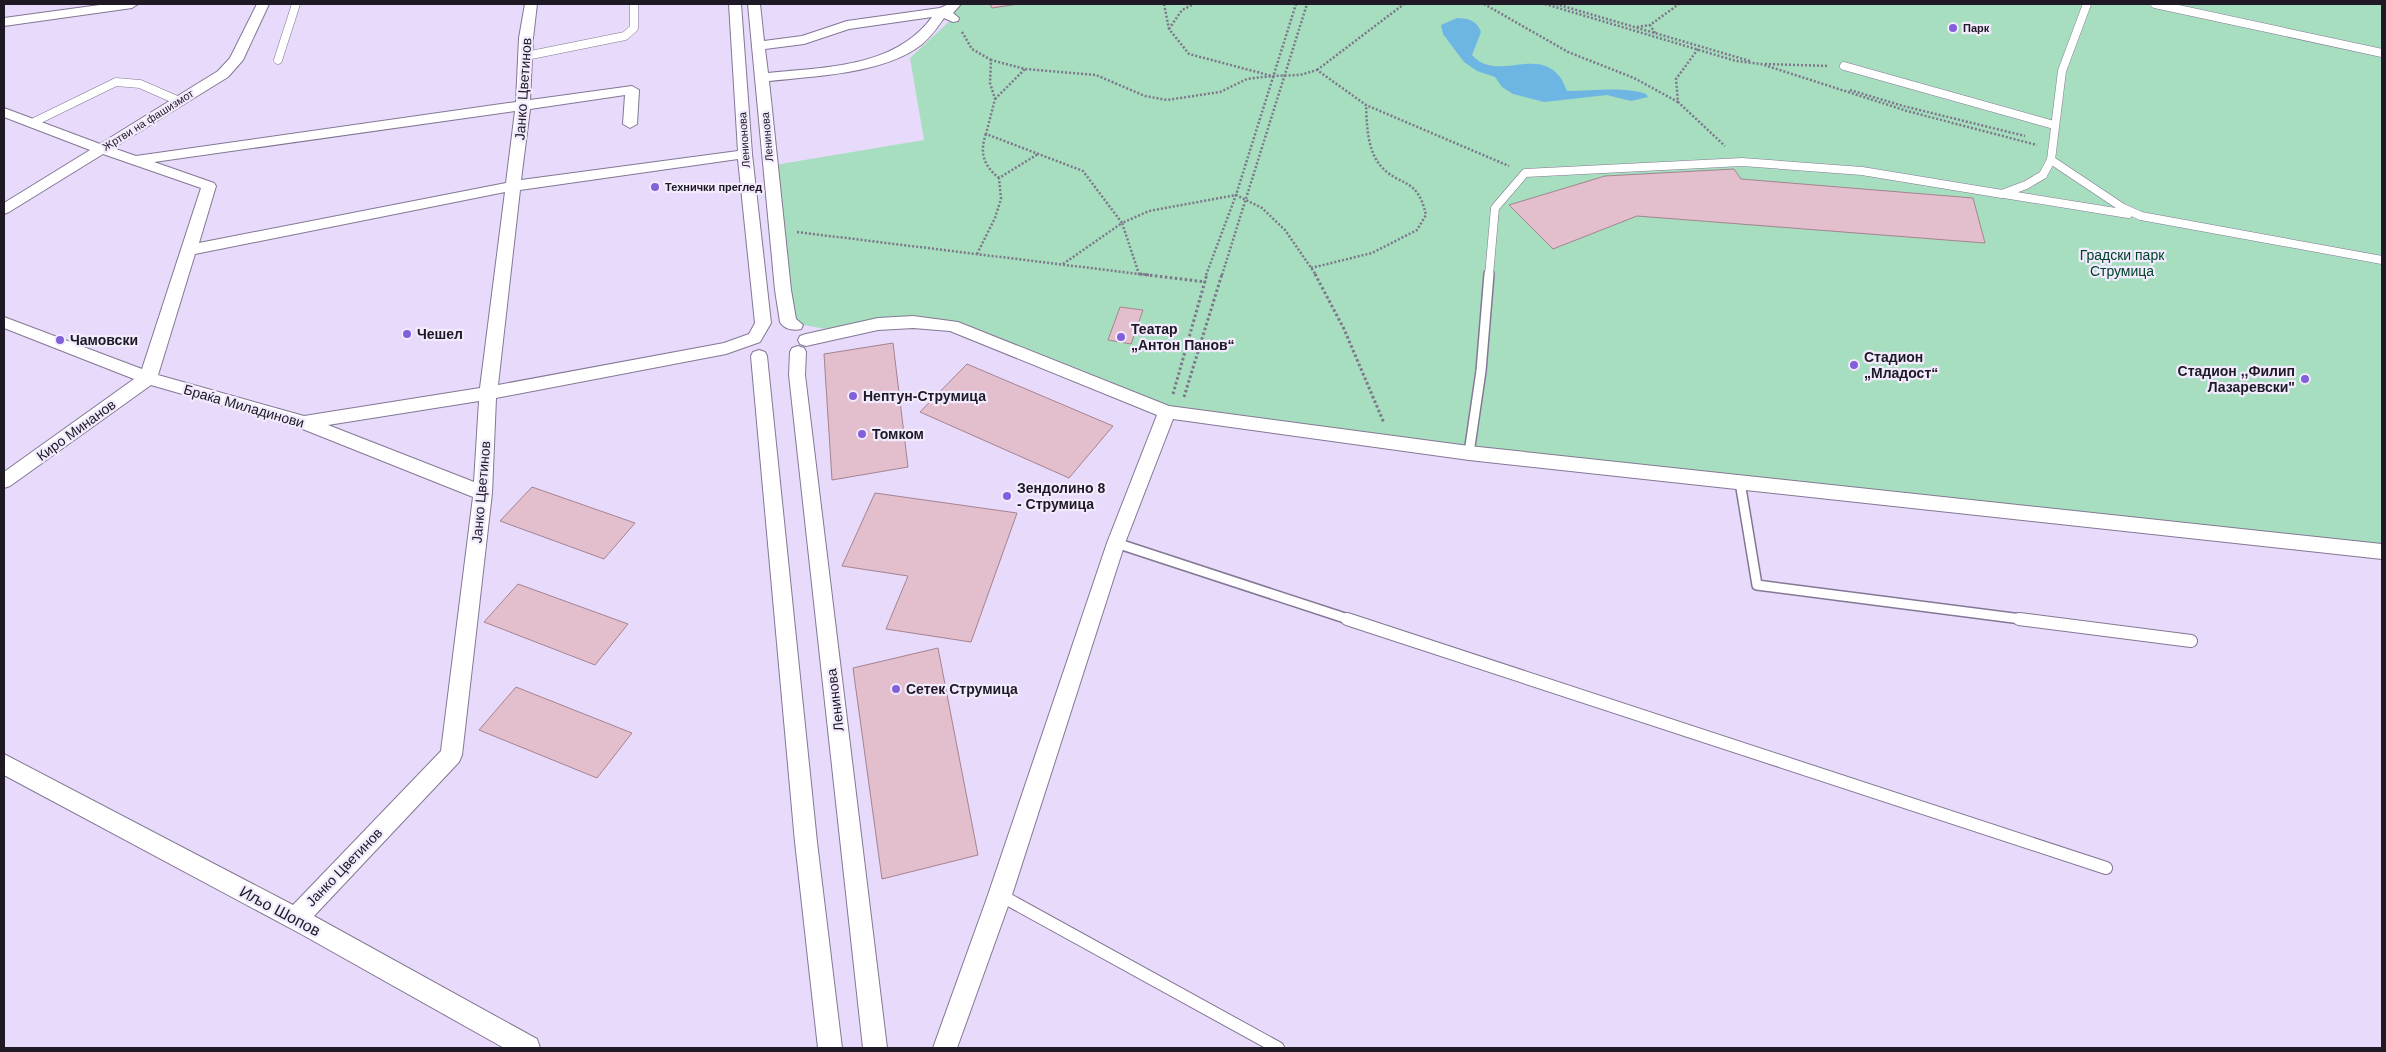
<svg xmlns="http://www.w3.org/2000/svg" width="2386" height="1052" font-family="Arial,sans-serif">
	<rect width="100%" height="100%" fill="#e7dafa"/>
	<polygon fill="#a6debf" points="956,4 2382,4 2382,552 1469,453 1167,412 952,326 913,322 837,331 788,322 769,166 924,140 910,58 953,18"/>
	<path fill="#6db5e2" d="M 1457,18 C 1469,18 1477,21 1481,32 L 1472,55 C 1496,83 1537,46 1560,77 C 1563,81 1565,87 1567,91 C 1592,91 1623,86 1646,94 L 1648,97 L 1631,101 L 1607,95 L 1544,102 L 1513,94 L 1502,87 L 1495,77 L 1477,71 L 1464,62 L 1443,34 L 1441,25 Z"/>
	<g fill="#e3becd" stroke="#a58390">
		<polygon points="990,4 1018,4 992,8"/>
		<polygon points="1734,169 1741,179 1973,198 1985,243 1637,216 1553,249 1509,205 1605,176"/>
		<polygon points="1120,307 1143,310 1131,344 1108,340"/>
		<polygon points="893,343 908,467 832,480 824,354"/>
		<polygon points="967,364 1113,426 1069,478 920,412"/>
		<polygon points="532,487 635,523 604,559 500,521"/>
		<polygon points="875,493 1017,513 971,642 886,629 908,576 842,566"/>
		<polygon points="518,584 628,624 595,665 484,622"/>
		<polygon points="938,648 978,855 882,879 853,668"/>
		<polygon points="516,687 632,733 597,778 479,730"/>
	</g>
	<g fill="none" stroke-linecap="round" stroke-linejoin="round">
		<g stroke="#847795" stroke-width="9">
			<g id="lane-far2">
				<polyline points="2155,4 2382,53"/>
				<polyline points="526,56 625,36 634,28 634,4"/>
				<polyline points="278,60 296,4"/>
				<polyline points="1844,66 2054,125"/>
				<polyline points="32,123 116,82 140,84 179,101"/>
				<polyline points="2051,160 2123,208 2141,216 2382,260"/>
				<polyline points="2004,194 2128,214"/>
				<polyline points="1489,275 1495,208 1525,173 1742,162 1862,171 2002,194 2026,185 2043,175 2051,160 2062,71 2087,4"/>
			</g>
		</g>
		<g stroke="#847795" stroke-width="12">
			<g id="lane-far1">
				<polyline points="1469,453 1481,371 1489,274"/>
				<polyline points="1740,482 1757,585 2029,620"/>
				<polyline points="1116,543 1351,620"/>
			</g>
		</g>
		<g stroke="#847795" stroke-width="14">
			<g id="lane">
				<polyline points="1347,619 2106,868"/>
				<polyline points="2019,619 2191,641"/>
				<polyline points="1000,895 1278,1048"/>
			</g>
		</g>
		<g stroke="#847795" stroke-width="2">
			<g id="street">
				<polygon points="107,4 138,4 132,8 4,26 4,18"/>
				<path d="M 257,4 L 269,4 L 243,60 L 228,77 L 113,148 L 136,156 L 516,102 L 519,38 L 525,4 L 537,4 L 533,38 L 530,100 L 632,86 L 639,90 L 637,124 L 630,128 L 623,124 L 625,95 L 530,109 L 521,180 L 738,151 L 729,4 L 741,4 L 752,154 L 771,323 L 760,342 L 726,354 L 496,398 L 492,493 L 462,755 L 459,762 L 314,916 L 537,1039 L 540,1048 L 504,1048 L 301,934 L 4,775 L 4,754 L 293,905 L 441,751 L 473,497 L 300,428 L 151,385 L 10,486 L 4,488 L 4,472 L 134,379 L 4,328 L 4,317 L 142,369 L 201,188 L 103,154 L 9,212 L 4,214 L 4,203 L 90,150 L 4,117 L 4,108 L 100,144 L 218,71 L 230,58 ZM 515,111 L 506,183 L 199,243 L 216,186 L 214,183 L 154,162 ZM 738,159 L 755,323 L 749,334 L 724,343 L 498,385 L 520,190 ZM 505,192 L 480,388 L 304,416 L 158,375 L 195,254 ZM 479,401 L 474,482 L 328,425 Z"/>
				<path d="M 748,4 L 760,4 L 764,41 L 802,36 L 847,21 L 940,8 L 949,4 L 961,4 L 953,13 L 959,18 L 958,21 L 953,22 L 944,18 C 937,28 931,37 921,45 C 883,74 815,76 769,81 L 791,290 L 796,319 L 803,325 L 801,329 C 793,331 784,329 780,322 L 775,290 ZM 932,17 C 895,68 824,67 768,73 L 765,49 L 804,44 L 849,29 Z"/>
				<polygon points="913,316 958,322 1169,406 1469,446 2382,544 2382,559 1469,460 1173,419 1125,543 1012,895 957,1048 933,1048 988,895 1107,543 1157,415 950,331 913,328 878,330 806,346 800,344 798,340 800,336 806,334 878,318"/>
				<polygon points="798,346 804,348 806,352 805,375 887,1048 863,1048 789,375 790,352 792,348"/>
				<polygon points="759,350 765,352 767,356 817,842 842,1048 818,1048 795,842 751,356 753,352"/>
			</g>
		</g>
		<g stroke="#7e768b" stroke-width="2.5" stroke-dasharray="2 2" stroke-linecap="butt">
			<polyline points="1164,4 1169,29 1189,54 1272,76 1300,75 1317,70 1366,105 1509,166"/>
			<polyline points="1484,4 1568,52 1634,78 1678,102"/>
			<polyline points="1545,4 1736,61 1761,64 1907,111 2037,145"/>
			<polyline points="1556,4 1750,61"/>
			<polyline points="1637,27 1650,25"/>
			<polyline points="1169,29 1182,10 1194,4"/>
			<polyline points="962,32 972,49 991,60"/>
			<polyline points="1655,33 1650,25 1679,4"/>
			<polyline points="1698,49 1676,79 1678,102 1725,146"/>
			<polyline points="1765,64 1829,66"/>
			<polyline points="1317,70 1404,4"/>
			<polyline points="1850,90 1903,106 2025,136"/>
			<polyline points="995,99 1025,69"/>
			<path d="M 986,134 C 979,153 984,166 999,178"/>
			<polyline points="797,232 1139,274 1122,223 1149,211 1236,195 1262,208 1285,230 1316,275"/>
			<polyline points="977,254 995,218 1001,199 999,178 1038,154"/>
			<polyline points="1063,264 1122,223 1083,171 986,134 995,99 990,83 991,60 1025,69 1096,75 1145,96 1167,100 1220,92 1247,79 1272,76"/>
			<path d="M 1311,268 L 1372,253 L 1417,230 L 1426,215 C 1417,175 1399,188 1380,165 C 1367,149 1367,125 1366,105"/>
			<polyline points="1139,274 1150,275"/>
			<polyline points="1206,275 1236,195 1296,4"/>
			<polyline points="1222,275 1307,4"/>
		</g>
		<g stroke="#7e768b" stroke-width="3" stroke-dasharray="2.5 2.5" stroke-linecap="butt">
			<polyline points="1140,274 1206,282"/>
			<polyline points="1315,274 1344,329 1384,423"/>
			<polyline points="1173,394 1207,274"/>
			<polyline points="1184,397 1222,274"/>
		</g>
		<use href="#lane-far2" stroke="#fff" stroke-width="8"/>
		<use href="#lane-far1" stroke="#fff" stroke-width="9"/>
		<use href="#lane" stroke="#fff" stroke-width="12"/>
		<use href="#street" fill="#fff" fill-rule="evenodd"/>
	</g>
	<g fill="#8360db" stroke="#f2eafd" stroke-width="2">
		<circle cx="1953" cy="28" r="5"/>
		<circle cx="655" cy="187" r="5"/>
		<circle cx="407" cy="334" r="5"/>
		<circle cx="1121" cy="337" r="5"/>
		<circle cx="60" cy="340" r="5"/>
		<circle cx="1854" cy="365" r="5"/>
		<circle cx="2305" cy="379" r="5"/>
		<circle cx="853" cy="396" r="5"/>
		<circle cx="862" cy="434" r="5"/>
		<circle cx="1007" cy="496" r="5"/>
		<circle cx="896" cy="689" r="5"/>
	</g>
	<g text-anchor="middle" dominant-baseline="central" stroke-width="4.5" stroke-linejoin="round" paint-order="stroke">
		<g font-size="11" font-weight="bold" fill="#1e1925" stroke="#f2eafd" text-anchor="start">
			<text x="1963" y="28">Парк</text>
			<text x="665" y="187">Технички преглед</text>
		</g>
		<g font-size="11" fill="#1e1925" stroke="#f2eafd">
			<text transform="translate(148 120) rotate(-32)">Жртви на фашизмот</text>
			<text transform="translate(767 137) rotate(-95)">Ленинова</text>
			<text transform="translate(744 140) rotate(-94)">Ленионова</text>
		</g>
		<g font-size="14" fill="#1e1925" stroke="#f2eafd">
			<text transform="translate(523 89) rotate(-86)">Јанко Цветинов</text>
			<text transform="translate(244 406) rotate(16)">Браќа Миладинови</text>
			<text transform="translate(76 430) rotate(-36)">Киро Минанов</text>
			<text transform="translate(481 492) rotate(-85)">Јанко Цветинов</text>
			<text transform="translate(835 700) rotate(-97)">Ленинова</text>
			<text transform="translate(344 867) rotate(-46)">Јанко Цветинов</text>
		</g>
		<g font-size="14" fill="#004229" stroke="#f2eafd">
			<text x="2122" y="255">Градски парк<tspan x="2122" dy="16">Струмица</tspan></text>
		</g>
		<g font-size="14" font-weight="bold" fill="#1e1925" stroke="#f2eafd" text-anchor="start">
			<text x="1131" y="329">Театар<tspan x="1131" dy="16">„Антон Панов“</tspan></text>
			<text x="417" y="334">Чешел</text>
			<text x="70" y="340">Чамовски</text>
			<text x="1864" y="357">Стадион<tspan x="1864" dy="16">„Младост“</tspan></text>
			<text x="2295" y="371" text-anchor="end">Стадион ,,Филип<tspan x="2295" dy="16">Лазаревски"</tspan></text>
			<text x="863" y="396">Нептун-Струмица</text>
			<text x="872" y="434">Томком</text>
			<text x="1017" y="488">Зендолино 8<tspan x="1017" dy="16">- Струмица</tspan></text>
			<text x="906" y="689">Сетек Струмица</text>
		</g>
		<g font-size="16" fill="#1e1925" stroke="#f2eafd">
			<text transform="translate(280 911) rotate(28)">Иљо Шопов</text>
		</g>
	</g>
	<rect width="2386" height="1052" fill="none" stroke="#1e1925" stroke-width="10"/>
</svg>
